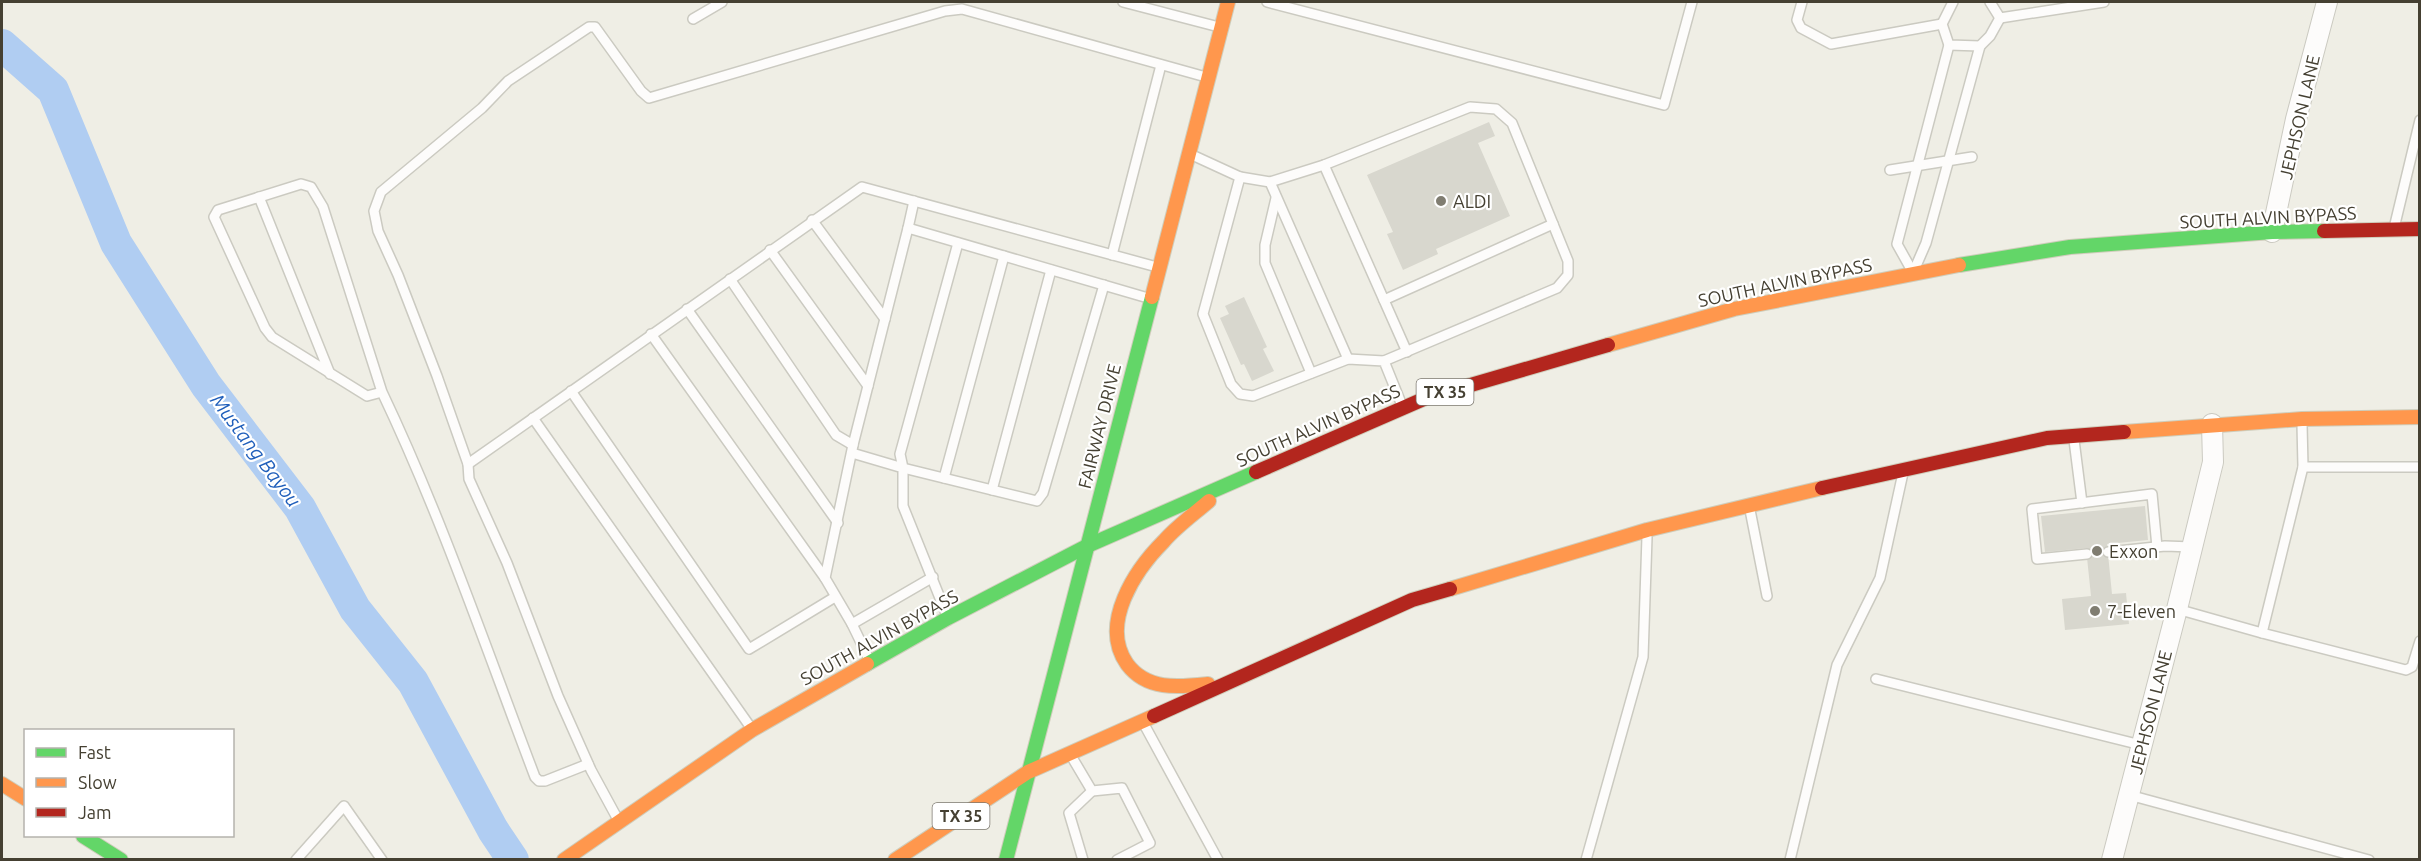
<svg xmlns="http://www.w3.org/2000/svg" width="2421" height="861" font-family="Ubuntu,sans-serif">
	<rect width="100%" height="100%" fill="#efeee5"/>
	<g fill="none" stroke-linecap="round" stroke-linejoin="round">
		<polyline stroke="#b0cdf2" stroke-width="32" points="2,45 53,90 116,243 206,385 300,508 355,609 413,682 493,830 513,860"/>
	</g>
	<g fill="#d8d7ce">
		<polygon points="1489,122 1495,136 1478,143 1510,216 1436,249 1438,254 1403,270 1387,234 1393,232 1367,175"/>
		<polygon points="1244,297 1267,347 1263,349 1274,371 1252,381 1244,364 1241,365 1220,318 1229,314 1225,306"/>
		<polygon points="2145,506 2148,540 2107,544 2112,594 2126,593 2129,624 2065,630 2062,599 2091,596 2086,548 2045,552 2041,516"/>
	</g>
	<g fill="none" stroke-linecap="round" stroke-linejoin="round">
		<g stroke="#cbcac1" stroke-width="12">
			<g id="lane">
				<polyline points="1123,2 1219,27"/>
				<polyline points="1267,2 1664,105 1692,2"/>
				<polyline points="1802,2 1797,20 1801,28 1831,44 1942,24"/>
				<polyline points="1953,2 1942,24 1949,45 1980,46 1990,36 2000,18"/>
				<polyline points="1990,2 2000,18"/>
				<polyline points="2000,18 2104,2"/>
				<polyline points="693,19 722,2"/>
				<polyline points="1190,154 1240,177 1203,314 1231,384 1240,394 1253,396 1348,359 1384,361 1401,403"/>
				<polyline points="1324,165 1407,352"/>
				<polyline points="1890,170 1972,157"/>
				<polyline points="1240,177 1270,182 1324,165 1470,107 1496,109 1512,123 1568,261 1568,275 1557,288 1384,361"/>
				<polyline points="1270,182 1348,359"/>
				<polyline points="259,197 330,374"/>
				<polyline points="1276,198 1265,245 1265,263 1311,373"/>
				<polyline points="812,220 885,319"/>
				<polyline points="2395,224 2420,120"/>
				<polyline points="908,228 914,201"/>
				<polyline points="958,243 900,454 903,468 1037,501 1043,493 1104,285"/>
				<polyline points="770,250 868,386"/>
				<polyline points="1112,255 1161,65"/>
				<polyline points="1916,266 1926,243 1980,46"/>
				<polyline points="1911,269 1897,244 1949,45"/>
				<polyline points="730,279 836,435 853,445"/>
				<polyline points="1384,300 1553,224"/>
				<polyline points="687,309 838,523"/>
				<polyline points="651,334 825,578"/>
				<polyline points="571,391 749,649 835,597"/>
				<path d="M 382,392 L 323,207 L 311,187 L 301,184 L 218,210 L 214,217 L 265,328 L 272,337 L 367,396 L 382,392 C 441,516 486,648 535,777 L 539,781 L 545,781 L 588,764"/>
				<polyline points="533,418 749,725"/>
				<polyline points="2302,424 2303,467 2420,467"/>
				<polyline points="2074,440 2082,503"/>
				<polyline points="852,453 903,468 903,506 946,613"/>
				<polyline points="468,464 862,187 1157,267"/>
				<polyline points="944,478 1004,256"/>
				<polyline points="992,490 1051,270"/>
				<polyline points="1750,510 1767,596"/>
				<polyline points="2108,552 2165,546 2192,547"/>
				<polyline points="2087,554 2037,559 2032,509 2152,494 2157,547"/>
				<polyline points="2177,609 2262,633 2406,670 2412,667 2420,641"/>
				<polyline points="852,624 933,577"/>
				<polyline points="2262,633 2303,467"/>
				<polyline points="868,657 852,624 825,578 853,445 908,228 1148,298"/>
				<polyline points="1876,679 2141,745"/>
				<polyline points="1145,726 1218,860"/>
				<polyline points="1073,759 1092,791 1122,788 1150,843 1117,860"/>
				<polyline points="2129,795 2369,860"/>
				<polyline points="616,816 591,770 558,696 507,563 469,479 468,464 437,376 398,275 378,231 374,211 381,192 482,108 508,81 589,27 595,27 641,91 649,98 945,11 962,9 1206,77"/>
				<polyline points="296,860 344,806 382,860"/>
				<polyline points="1083,860 1069,813 1092,791"/>
				<polyline points="1586,860 1643,657 1647,537"/>
				<polyline points="1790,860 1837,665 1880,578 1903,473"/>
			</g>
		</g>
		<g stroke="#cbcac1" stroke-width="22">
			<g id="street">
				<polyline points="2272,232 2296,119 2327,2"/>
				<polyline points="2112,860 2177,609 2213,462 2212,424"/>
			</g>
		</g>
		<g stroke="#cfcdbb" stroke-width="16">
			<g id="fast">
				<polyline points="1959,265 2070,247 2272,232 2324,231"/>
				<polyline points="867,664 948,618 1087,546 1256,472"/>
				<polyline points="83,836 121,860"/>
				<polyline points="1006,860 1152,297"/>
			</g>
		</g>
		<g stroke="#cfcdbb" stroke-width="16">
			<g id="slow">
				<polyline points="1152,297 1228,2"/>
				<polyline points="1608,345 1734,309 1959,265"/>
				<polyline points="2124,432 2302,419 2420,417"/>
				<polyline points="1450,589 1647,530 1822,488"/>
				<path d="M 1208,684 C 1179,687 1147,691 1127,664 C 1099,624 1135,570 1164,541 C 1177,526 1194,514 1209,501"/>
				<polyline points="2,784 26,799"/>
				<polyline points="564,860 752,730 867,664"/>
				<polyline points="895,860 1028,772 1154,716"/>
			</g>
		</g>
		<g stroke="#cfcdbb" stroke-width="16">
			<g id="jam">
				<polyline points="2324,231 2420,229"/>
				<polyline points="1256,472 1426,398 1608,345"/>
				<polyline points="1822,488 2047,438 2124,432"/>
				<polyline points="1154,716 1412,600 1450,589"/>
			</g>
		</g>
		<use href="#lane" stroke="#fdfcfb" stroke-width="9"/>
		<use href="#street" stroke="#fdfcfb" stroke-width="20"/>
		<use href="#fast" stroke="#63d668" stroke-width="14"/>
		<use href="#slow" stroke="#ff974d" stroke-width="14"/>
		<use href="#jam" stroke="#b3261e" stroke-width="14"/>
	</g>
	<g fill="#807d71" stroke="#fff" stroke-width="2">
		<circle cx="1441" cy="201" r="6"/>
		<circle cx="2097" cy="551" r="6"/>
		<circle cx="2095" cy="611" r="6"/>
	</g>
	<g text-anchor="middle" dominant-baseline="central" stroke-width="4.5" stroke-linejoin="round" paint-order="stroke">
		<g fill="#fff" stroke="#7d7970" stroke-width="1.5">
			<rect x="1416.5" y="379" width="57" height="26" rx="4.5"/>
			<rect x="932.5" y="803" width="57" height="26" rx="4.5"/>
		</g>
		<g font-size="16" font-weight="bold" fill="#454032">
			<text x="1445" y="392">TX 35</text>
			<text x="961" y="816">TX 35</text>
		</g>
		<g font-size="18" fill="#454032" stroke="#fff">
			<text transform="translate(2299 117) rotate(-77)">JEPHSON LANE</text>
			<text transform="translate(2268 217) rotate(-3)">SOUTH ALVIN BYPASS</text>
			<text transform="translate(1785 282) rotate(-12)">SOUTH ALVIN BYPASS</text>
			<text transform="translate(1318 425) rotate(-24)">SOUTH ALVIN BYPASS</text>
			<text transform="translate(1099 426) rotate(-76)">FAIRWAY DRIVE</text>
			<text transform="translate(879 637) rotate(-29)">SOUTH ALVIN BYPASS</text>
			<text transform="translate(2150 712) rotate(-76)">JEPHSON LANE</text>
		</g>
		<g font-size="18" fill="#454032" stroke="#fff" text-anchor="start">
			<text x="1453" y="201">ALDI</text>
			<text x="2109" y="551">Exxon</text>
			<text x="2107" y="611">7-Eleven</text>
		</g>
		<g font-size="20" font-style="italic" fill="#205fbb" stroke="#fff">
			<text transform="translate(256 450) rotate(53)">Mustang Bayou</text>
		</g>
	</g>
	<rect width="2421" height="861" fill="none" stroke="#454032" stroke-width="6"/>
	<rect x="24" y="729" width="210" height="108" fill="#ffffff" stroke="#b5b3ad" stroke-width="1.5"/>
	<rect x="36" y="748" width="30" height="9" fill="#63d668" stroke="#b5b3ad" stroke-width="1.5"/>
	<text x="78" y="759" font-size="18" fill="#454032">Fast</text>
	<rect x="36" y="778" width="30" height="9" fill="#ff974d" stroke="#b5b3ad" stroke-width="1.5"/>
	<text x="78" y="789" font-size="18" fill="#454032">Slow</text>
	<rect x="36" y="808" width="30" height="9" fill="#b3261e" stroke="#b5b3ad" stroke-width="1.5"/>
	<text x="78" y="819" font-size="18" fill="#454032">Jam</text>
</svg>
